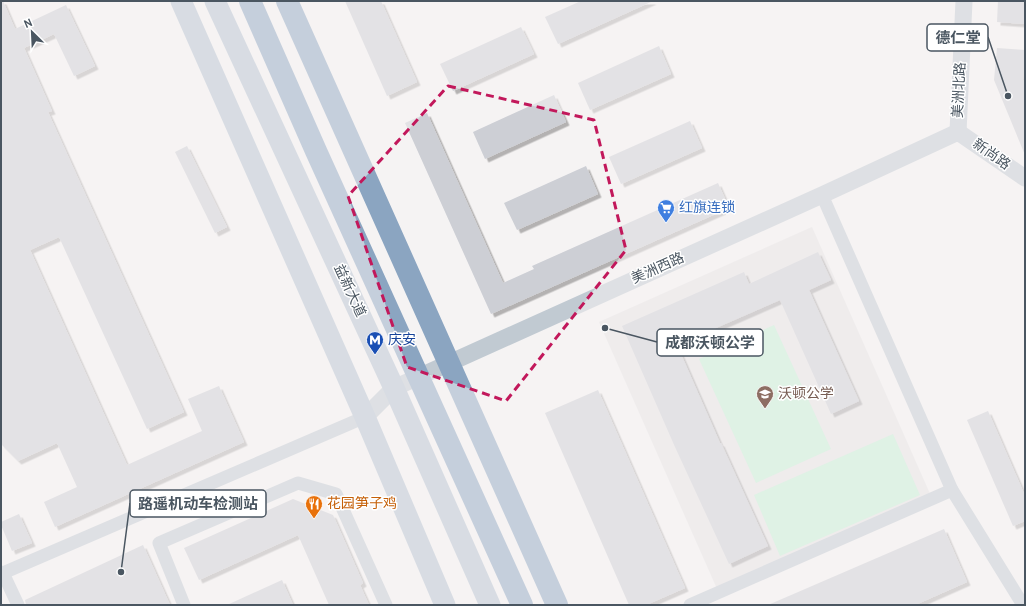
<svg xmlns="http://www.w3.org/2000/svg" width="1026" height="606" font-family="Overpass,'Noto Sans SC',sans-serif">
	<defs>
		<filter id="shadow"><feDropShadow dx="3.5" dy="3.5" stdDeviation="0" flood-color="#0004"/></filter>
	</defs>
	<rect width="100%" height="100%" fill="#f5f3f3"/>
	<polygon fill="#e6e4e5" points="812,227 931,496 718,591 599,322"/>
	<g fill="#c3f1d5">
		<polygon points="774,325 831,449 756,483 699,359"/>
		<polygon points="893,434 920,495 780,556 754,495"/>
	</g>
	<g fill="#cdcfd5" filter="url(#shadow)">
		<polygon points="1,1 3,1 15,29 66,5 95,66 74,76 54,34 24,48 52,111 48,112 184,412 147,429 59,237 30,250 127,465 202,431 188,399 219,386 244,442 55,527 44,502 77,487 57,443 18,461 1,444"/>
		<polygon points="345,1 381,1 417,82 387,96"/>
		<polygon points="581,1 653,1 558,44 545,17"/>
		<polygon points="998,1 1025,1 1025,24 997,22"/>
		<polygon points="521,27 534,54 453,91 440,64"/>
		<polygon points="659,46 671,74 590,110 578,83"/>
		<polygon points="997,48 1025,50 1023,80 1025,85 1025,155 994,80"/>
		<polygon points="554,95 566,122 485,159 473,132"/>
		<polygon points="427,113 503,283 534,269 532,266 718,183 729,208 491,314 405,123"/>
		<polygon points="690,121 702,148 621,184 609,157"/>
		<polygon points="187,146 227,227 215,233 175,152"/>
		<polygon points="586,166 598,194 517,230 504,203"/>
		<polygon points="818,252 831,280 809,290 859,401 831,414 780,300 677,345 720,443 721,443 768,546 729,564 675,447 622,326 744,272 749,284"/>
		<polygon points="598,390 685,588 646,605 629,605 545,413"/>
		<polygon points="988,411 1025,496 1025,521 1013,526 967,420"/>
		<polygon points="293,499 333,515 363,583 360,585 369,605 329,605 298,535 199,580 184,548"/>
		<polygon points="19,514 32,543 12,551 1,525 1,522"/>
		<polygon points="944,529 967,582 915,605 768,605"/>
		<polygon points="143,545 170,605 26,605 25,600"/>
		<polygon points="282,580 293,605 227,605"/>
	</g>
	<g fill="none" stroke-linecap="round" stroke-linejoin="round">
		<g stroke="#c1cad2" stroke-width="13">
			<polyline points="822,195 952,490 1023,605"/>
			<polyline points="1,572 3,573 365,417"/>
			<polyline points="3,573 18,605"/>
			<polyline points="184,605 159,543 298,483 336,494 386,605"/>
			<polyline points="690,605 952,490"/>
		</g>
		<g stroke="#c1cad2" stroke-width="17">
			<polyline points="958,132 964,1"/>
			<polyline points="958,132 1025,178"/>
			<polyline points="365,417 394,388 822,195 958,132"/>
		</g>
		<g stroke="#b3c2d1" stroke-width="21">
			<polyline points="181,1 365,417 445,605"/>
			<polyline points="215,1 394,388 490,605"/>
		</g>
		<g stroke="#8ba5c1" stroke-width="22">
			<polyline points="250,1 316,151 522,605"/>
			<polyline points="287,1 557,605"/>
		</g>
	</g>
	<path d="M0 0H1026V606H0ZM 448,86 L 594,120 L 626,250 L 506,401 L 407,367 L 348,196 Z" fill="#f5f3f3" fill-opacity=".55" fill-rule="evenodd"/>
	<path fill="none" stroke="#c2185b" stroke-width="3" stroke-dasharray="8 5" stroke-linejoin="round" d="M 448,86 L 594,120 L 626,250 L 506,401 L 407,367 L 348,196 Z"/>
	<defs>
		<g id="supermarket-pin" transform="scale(0.9)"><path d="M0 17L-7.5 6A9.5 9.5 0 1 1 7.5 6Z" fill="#3f7fe0" stroke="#fff"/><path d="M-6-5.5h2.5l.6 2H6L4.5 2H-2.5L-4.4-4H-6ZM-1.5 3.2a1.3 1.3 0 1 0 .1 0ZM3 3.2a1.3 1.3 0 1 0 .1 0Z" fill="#fff"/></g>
		<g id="metro-pin" transform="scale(0.9)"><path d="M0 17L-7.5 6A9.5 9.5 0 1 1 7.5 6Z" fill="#1a4fb4" stroke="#fff"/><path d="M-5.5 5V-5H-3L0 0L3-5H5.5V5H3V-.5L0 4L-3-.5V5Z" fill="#fff"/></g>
		<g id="school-pin" transform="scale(0.9)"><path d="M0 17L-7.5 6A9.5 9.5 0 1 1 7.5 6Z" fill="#8d6e63" stroke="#fff"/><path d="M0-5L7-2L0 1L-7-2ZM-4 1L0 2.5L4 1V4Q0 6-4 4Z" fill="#fff"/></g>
		<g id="restaurant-pin" transform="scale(0.9)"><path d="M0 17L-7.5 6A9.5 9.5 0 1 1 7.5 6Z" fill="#e8710a" stroke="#fff"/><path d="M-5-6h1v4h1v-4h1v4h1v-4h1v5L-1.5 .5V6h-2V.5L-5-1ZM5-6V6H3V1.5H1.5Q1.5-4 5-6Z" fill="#fff"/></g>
	</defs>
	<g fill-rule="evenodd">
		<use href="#supermarket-pin" x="666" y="208"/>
		<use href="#metro-pin" x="375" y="340"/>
		<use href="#school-pin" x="765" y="394"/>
		<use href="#restaurant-pin" x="314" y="504"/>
	</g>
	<g text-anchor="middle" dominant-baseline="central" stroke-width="3" stroke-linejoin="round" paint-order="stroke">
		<g font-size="14" fill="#4a5661" stroke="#fff">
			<text transform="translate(960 90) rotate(-87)">美洲北路</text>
			<text transform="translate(991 155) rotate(35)">新尚路</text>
			<text transform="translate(658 269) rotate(-24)">美洲西路</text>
			<text transform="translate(349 291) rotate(65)">益新大道</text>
		</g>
		<g font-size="14" fill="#366cbe" stroke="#fff" text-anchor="start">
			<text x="679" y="208">红旗连锁</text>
		</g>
		<g font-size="14" fill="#164399" stroke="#fff" text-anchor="start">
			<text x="388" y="340">庆安</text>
		</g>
		<g font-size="14" fill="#785e54" stroke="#fff" text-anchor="start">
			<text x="778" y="394">沃顿公学</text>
		</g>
		<g font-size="14" fill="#c56008" stroke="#fff" text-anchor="start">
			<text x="327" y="504">花园笋子鸡</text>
		</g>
	</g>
	<path fill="none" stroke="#4a5661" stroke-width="1.5" d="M1008 96L988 37M605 328L657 342M121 572L130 503"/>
	<g fill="#4a5661" stroke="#fff" stroke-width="1.5">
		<circle cx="1008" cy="96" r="4"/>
		<circle cx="605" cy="328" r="4"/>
		<circle cx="121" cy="572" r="4"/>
	</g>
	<g fill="#fff" stroke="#4a5661" stroke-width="1.5">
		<rect x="927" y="24" width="61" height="27" rx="4"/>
		<rect x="657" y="329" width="106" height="27" rx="4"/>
		<rect x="130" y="490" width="136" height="27" rx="4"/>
	</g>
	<g font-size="15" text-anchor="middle" font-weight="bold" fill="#4a5661">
		<text x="958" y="43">德仁堂</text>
		<text x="710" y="348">成都沃顿公学</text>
		<text x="198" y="509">路遥机动车检测站</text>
	</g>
	<rect width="1026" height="606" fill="none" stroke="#4a5661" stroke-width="4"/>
	<g transform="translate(32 32) rotate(336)" stroke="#ffffff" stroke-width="3" paint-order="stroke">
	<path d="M0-3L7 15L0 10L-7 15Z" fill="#4a5661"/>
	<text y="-6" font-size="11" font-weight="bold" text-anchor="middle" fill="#4a5661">N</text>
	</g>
</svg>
